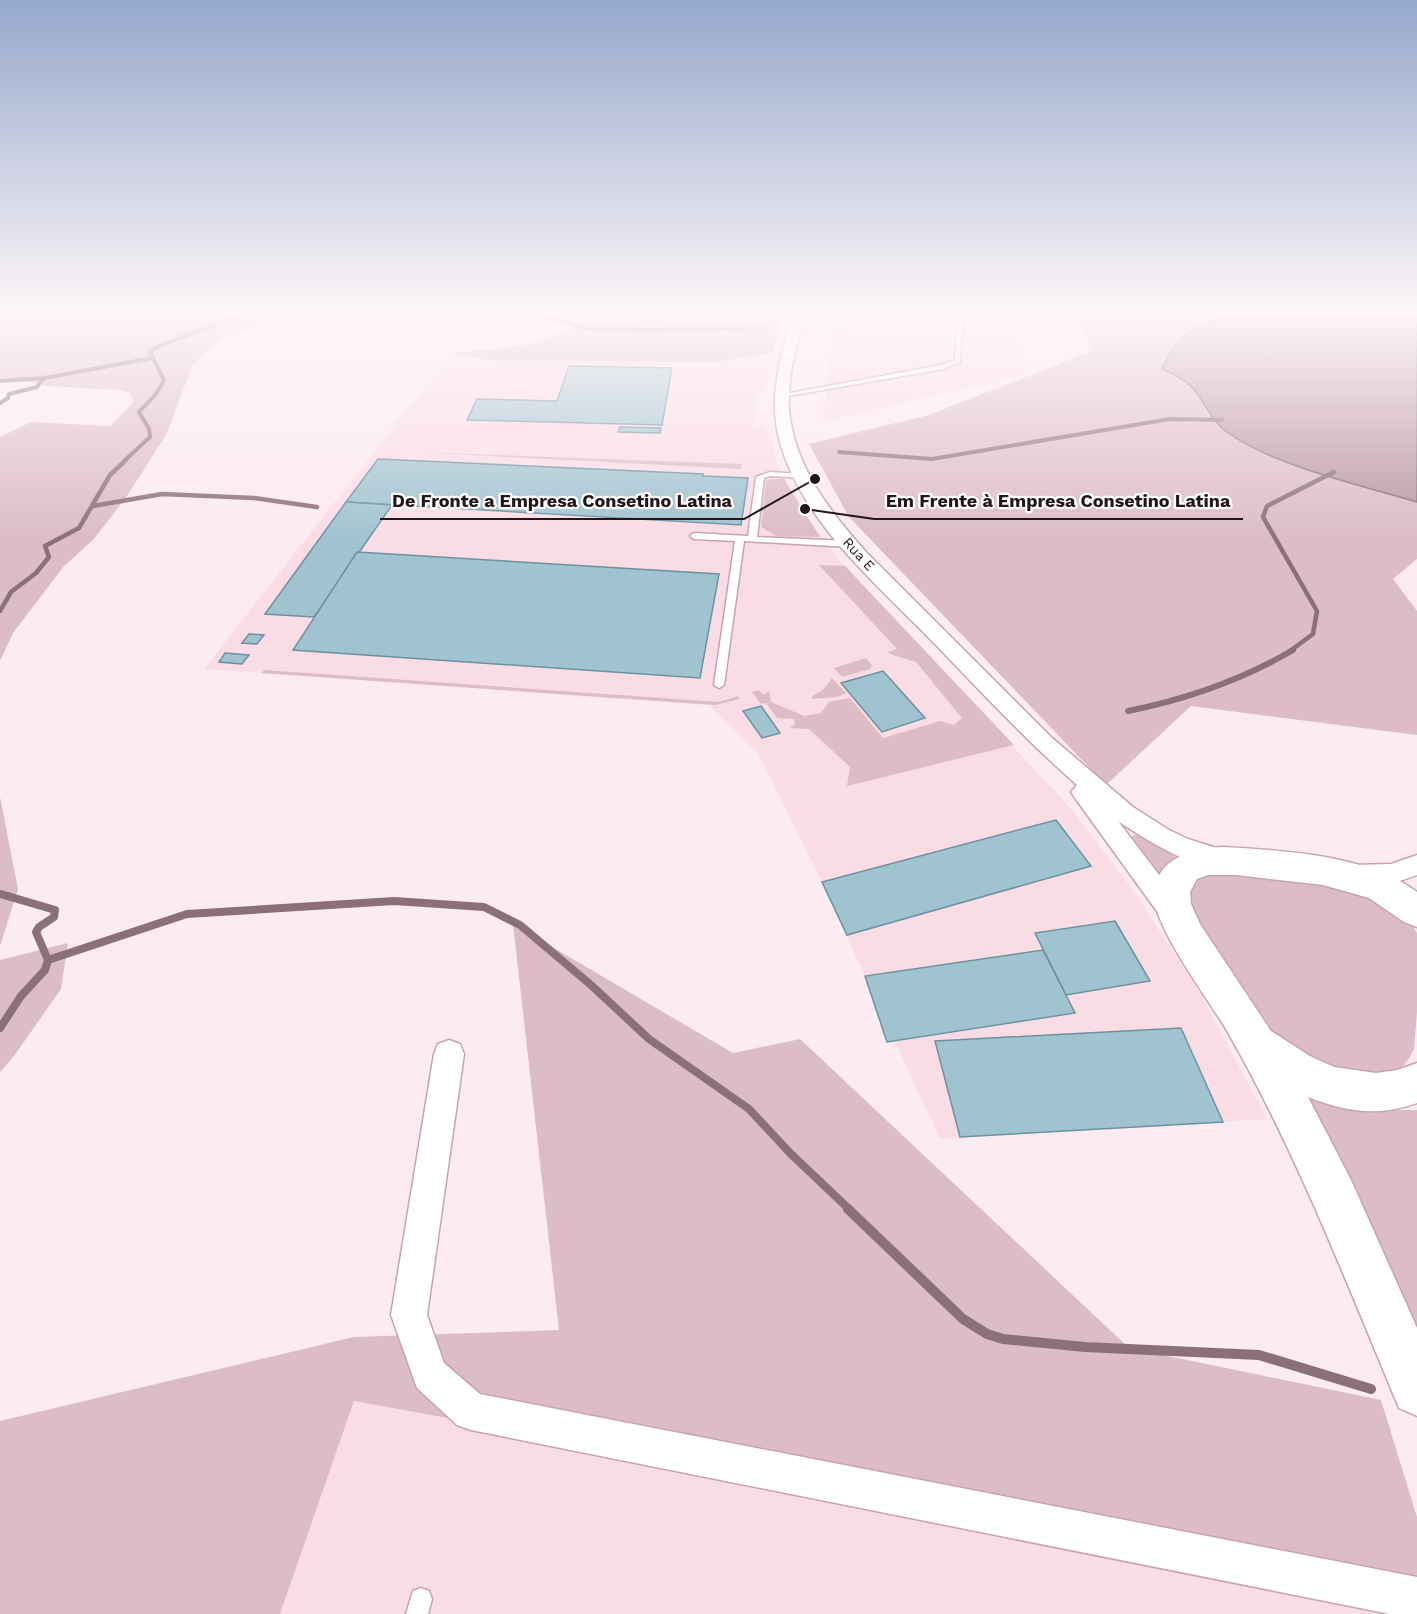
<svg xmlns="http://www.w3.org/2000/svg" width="1417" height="1614" font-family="'Work Sans',sans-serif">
	<rect width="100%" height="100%" fill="#fcebf0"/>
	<g fill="#fadce5">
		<polygon points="830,313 1017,313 1028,375 824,421"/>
		<polygon points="451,354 770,357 765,391 757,392 754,425 766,426 778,466 802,511 837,558 1073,811 1133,890 1201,995 1267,1119 940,1139 820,878 758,753 709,705 204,669"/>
		<polygon points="354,1401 1417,1596 1417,1614 280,1614"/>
	</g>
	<g fill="#dcbcc5">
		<polygon points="0,313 287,313 223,339 203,353 192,367 166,435 125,499 93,540 64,566 13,633 0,661 0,437 31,422 110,426 134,402 130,393 120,390 46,386 18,379 0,378"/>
		<path d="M 589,313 L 784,313 L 773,353 L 717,362 L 487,360 L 452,353 C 504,348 548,349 589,313 Z"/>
		<path d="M 1070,313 L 1227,313 L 1231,316 C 1193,322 1180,338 1162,369 C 1173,374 1188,382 1196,392 C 1206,406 1212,421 1227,432 C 1275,466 1360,485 1417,502 L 1417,559 L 1393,579 L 1417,611 L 1417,735 L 1191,706 L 1106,785 L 849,517 L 809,444 L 929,415 L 1094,350 Z"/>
		<polygon points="413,452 742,464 741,469"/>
		<polygon points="771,479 784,479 820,537 776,536 761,527 766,481"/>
		<polygon points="819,565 845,566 1014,745 847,786 850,767 809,729 790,728 795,724 794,719 777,718 766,703 761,704 752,692 759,690 764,695 769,691 771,702 804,716 821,713 829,702 850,698 883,738 940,721 954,725 962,718 916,662 890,654 888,652 897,649"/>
		<polygon points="866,658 872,665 870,669 842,677 834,668"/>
		<polygon points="264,670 719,702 738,696 740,699 715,705 262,673"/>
		<polygon points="832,678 846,693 837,697 812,699 812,696 823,690"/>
		<polygon points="0,797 18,889 0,946"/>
		<polygon points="1134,835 1141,836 1177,858 1164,875 1156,873 1130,838"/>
		<polygon points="1210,871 1343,883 1406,917 1417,933 1417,1012 1414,1049 1408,1060 1400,1069 1389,1075 1339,1076 1271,1036 1190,920 1187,889 1192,880"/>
		<polygon points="513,924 733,1053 800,1039 1129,1348 1381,1400 1417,1517 1417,1596 354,1401 280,1614 0,1614 0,1421 354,1337 559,1330"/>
		<polygon points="68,943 61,989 14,1056 0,1072 0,960"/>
		<polygon points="1297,1089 1386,1110 1417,1110 1417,1346"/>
	</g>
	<path fill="#b997a2" stroke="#8c7079" stroke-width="1.5" d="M 1227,313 L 1417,313 L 1417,502 C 1360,485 1274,466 1227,432 C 1212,421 1206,405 1196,392 C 1188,381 1173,374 1162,369 C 1165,363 1167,357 1171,352 C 1184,331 1207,320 1230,316 Z"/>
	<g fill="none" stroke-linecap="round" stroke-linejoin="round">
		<g stroke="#8c7079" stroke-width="4">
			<polyline points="532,313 586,328 649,330 765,327"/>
			<polyline points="0,381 45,378 152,358"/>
			<polyline points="0,403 8,398 9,394 37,387 44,378"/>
			<polyline points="839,452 932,459 1170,419 1222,420"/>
			<polyline points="124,461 150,437 149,429 139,412 156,394 164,380 150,352 157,347 245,313"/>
		</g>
		<g stroke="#8c7079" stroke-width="4.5">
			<polyline points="93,506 162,494 254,498 317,507"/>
			<polyline points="0,611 11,592 36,573 49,557 45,546 79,528 110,475 126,460"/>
			<polyline points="1290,651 1313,634 1317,611 1263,517 1267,506 1334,472"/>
		</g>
		<g stroke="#8c7079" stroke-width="6">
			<path d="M 1128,711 C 1187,699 1240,681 1293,650"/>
			<polyline points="0,894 6,896"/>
		</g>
		<g stroke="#8c7079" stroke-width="8">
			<polyline points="48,960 187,914 394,901 484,907 520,925 591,985 649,1039 749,1109 790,1153 850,1210"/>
			<polyline points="0,1028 21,996 45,970 48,960 36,932 39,927 54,917 55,910 1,894"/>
		</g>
		<polyline stroke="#8c7079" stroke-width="10" points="848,1209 963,1319 987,1334 1003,1339 1085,1347 1259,1355 1371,1389"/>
	</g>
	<g fill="#a0c3d0" stroke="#6b92a1" stroke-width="1.5">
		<polygon points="569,366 672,368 662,425 467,420 477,399 557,401"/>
		<polygon points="620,427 661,428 660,433 618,432"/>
		<polygon points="378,459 703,474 703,476 748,478 741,525 346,502"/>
		<polygon points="346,502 392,505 314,617 265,614"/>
		<polygon points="357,552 719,574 700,678 293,650"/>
		<polygon points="249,634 264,635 257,644 242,643"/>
		<polygon points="225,653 249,655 242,664 219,662"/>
		<polygon points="883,671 925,718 882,732 841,683"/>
		<polygon points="761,706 780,733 762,738 743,711"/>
		<polygon points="1056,820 1091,866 847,935 822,882"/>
		<polygon points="1115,921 1150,981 1066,995 1035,933"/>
		<polygon points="1043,950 1075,1013 887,1042 865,976"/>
		<polygon points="1181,1028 1223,1122 960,1137 935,1041"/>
	</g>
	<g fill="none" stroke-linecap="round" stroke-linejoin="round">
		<g stroke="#c9a2ae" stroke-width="3">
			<g id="lane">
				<polygon points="878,313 888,313 836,329 796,329 793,327 796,325 836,325"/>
				<polygon points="957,313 963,313 960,362 943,369 783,397 779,395 941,365 955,360"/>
				<polygon points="770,472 803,474 807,476 803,478 770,476 764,478 757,537 850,541 854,544 850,547 744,541 724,685 719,688 714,685 735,541 694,539 690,536 694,533 748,536 756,477"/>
				<polygon points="421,1588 429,1591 432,1599 428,1614 406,1614 413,1591"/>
			</g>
		</g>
		<g stroke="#c9a2ae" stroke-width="3">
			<g id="street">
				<path d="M 793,313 L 805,313 C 797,343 787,378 789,409 C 794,466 830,512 867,553 L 1052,738 L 1133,807 L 1169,830 L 1188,839 L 1229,852 L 1233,859 L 1229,866 C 1201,875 1141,837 1118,821 L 1182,905 L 1186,913 L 1182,921 L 1173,924 L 1164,921 L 1075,798 L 1071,792 L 1077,785 C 1027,741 981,692 935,644 C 876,583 795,517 777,430 C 770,391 782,350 793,313 Z"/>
				<path d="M 1417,855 L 1417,875 C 1394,884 1367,890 1343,882 L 1339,875 L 1343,868 L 1352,865 L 1391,864 Z"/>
				<polygon points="449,1040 460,1044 464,1054 427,1315 444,1363 480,1394 1417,1577 1417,1614 1390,1614 471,1430 457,1425 417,1388 391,1315 434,1054 438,1044"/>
			</g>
		</g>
		<g stroke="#c9a2ae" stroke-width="3">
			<path id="secondary" d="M 1222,847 C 1282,850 1368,855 1417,892 L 1417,927 L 1404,922 L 1369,898 L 1323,885 L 1236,875 L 1208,875 L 1197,879 L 1190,892 L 1191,904 L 1200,924 L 1271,1031 L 1310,1056 L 1334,1067 L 1376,1073 L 1397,1070 L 1417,1063 L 1417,1103 C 1378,1117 1346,1112 1308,1097 L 1351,1180 L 1417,1328 L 1417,1416 L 1399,1408 C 1345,1279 1296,1151 1226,1029 C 1208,999 1153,926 1154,894 C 1156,858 1193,848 1222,847 Z"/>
		</g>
		<use href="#lane" fill="#fff" fill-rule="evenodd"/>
		<use href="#street" fill="#fff" fill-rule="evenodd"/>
		<use href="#secondary" fill="#fff" fill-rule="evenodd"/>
	</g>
	<linearGradient id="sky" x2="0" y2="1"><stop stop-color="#95a8cc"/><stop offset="0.58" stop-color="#fef6f8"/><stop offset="1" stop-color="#fef6f8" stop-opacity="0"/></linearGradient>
	<rect width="1417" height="539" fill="url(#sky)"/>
	<g text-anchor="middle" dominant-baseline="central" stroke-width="4.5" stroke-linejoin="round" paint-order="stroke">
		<g font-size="14" fill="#23151a" stroke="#fff">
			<text transform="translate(859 554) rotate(47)">Rua E</text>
		</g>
	</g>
	<path fill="none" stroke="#23151a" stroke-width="2" d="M805 509L874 519H1243M815 479L744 519H380"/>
	<g fill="#23151a" stroke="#fff" stroke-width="2">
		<circle cx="805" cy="509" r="6"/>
		<circle cx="815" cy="479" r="6"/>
	</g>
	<g font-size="18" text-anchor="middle" font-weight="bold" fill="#23151a" stroke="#fff" stroke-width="4.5" stroke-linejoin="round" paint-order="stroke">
		<text x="1058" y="507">Em Frente à Empresa Consetino Latina</text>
		<text x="562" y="507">De Fronte a Empresa Consetino Latina</text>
	</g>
</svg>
